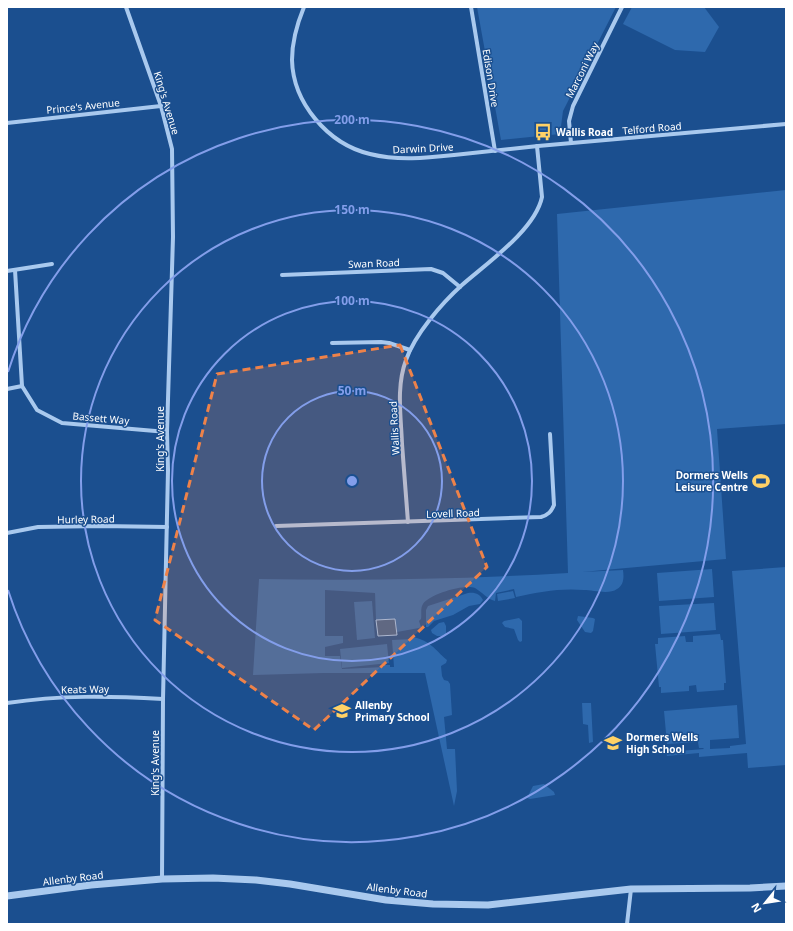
<svg xmlns="http://www.w3.org/2000/svg" width="793" height="931" font-family="'Noto Sans',sans-serif">
	<rect width="100%" height="100%" fill="#1b4f8f"/>
	<g fill="#2e69ad">
		<polygon points="477,7 616,7 563,111 560,134 501,140"/>
		<polygon points="632,7 704,7 719,27 705,52 675,50 623,24"/>
		<path d="M 786,190 L 786,424 L 717,429 L 726,559 L 582,572 L 623,570 C 624,577 624,585 617,589 C 609,595 593,590 584,590 C 559,588 540,592 516,597 L 514,589 L 496,593 L 495,601 C 487,599 482,592 475,588 C 464,584 430,594 423,604 C 420,608 422,615 421,619 L 419,621 L 421,627 L 419,628 L 397,632 L 395,619 L 376,620 L 375,593 L 325,590 L 325,636 L 343,636 L 343,643 L 325,647 L 325,656 L 340,656 L 342,669 L 384,667 L 384,665 L 390,665 L 390,667 L 394,667 L 392,640 L 413,639 L 413,637 C 431,641 434,649 447,660 L 446,663 L 441,666 L 442,676 L 444,680 L 448,681 L 450,684 L 452,715 L 444,717 L 447,749 L 455,749 L 457,791 L 454,806 L 425,673 L 324,673 L 253,675 L 259,579 C 362,581 465,579 568,573 L 557,214 Z"/>
		<polygon points="786,567 786,765 748,768 747,753 699,757 699,753 667,756 666,752 704,749 703,748 699,748 698,742 667,744 664,711 737,705 739,738 710,740 710,749 730,748 730,746 746,744 732,571"/>
		<polygon points="712,569 714,597 659,601 657,573"/>
		<polygon points="513,591 515,598 498,601 497,594"/>
		<path d="M 468,593 C 475,592 480,594 483,600 L 480,604 L 469,606 L 453,615 L 434,621 L 428,627 L 426,627 L 426,610 L 428,606 Z"/>
		<polygon points="372,601 375,638 357,640 354,602"/>
		<polygon points="714,603 716,630 661,634 659,606"/>
		<polygon points="578,616 593,618 595,619 593,631 591,633 585,632 577,620"/>
		<polygon points="519,618 522,621 522,641 520,642 518,640 514,629 505,627 502,623 504,621"/>
		<polygon points="444,622 446,626 446,636 437,636 432,633 431,630 439,623"/>
		<polygon points="720,634 721,640 723,640 726,683 724,683 724,690 697,692 696,685 689,686 689,691 661,693 661,687 659,687 655,644 658,644 658,638 685,636 686,642 693,642 693,636"/>
		<polygon points="387,644 389,663 342,668 340,649"/>
		<polygon points="582,703 591,703 593,742 589,743 588,725 583,724"/>
		<polygon points="544,784 554,792 555,795 530,799 527,798 533,786"/>
	</g>
	<polygon fill="#3c6290" stroke="#9cc4f0" points="395,619 397,635 378,636 376,620"/>
	<g fill="none" stroke-linecap="round" stroke-linejoin="round">
		<g stroke="#a9c9ee" stroke-width="4">
			<polyline points="126,7 161,106 172,149 173,237 167,432 168,470 163,699 162,879"/>
			<path d="M 304,7 C 297,24 292,41 292,60 C 293,103 328,144 370,154 C 398,161 426,158 454,155 C 482,152 510,149 538,146 C 621,138 704,132 786,124"/>
			<polyline points="471,7 495,151"/>
			<polyline points="7,123 161,106"/>
			<polyline points="571,143 569,121 573,106 622,7"/>
			<polyline points="15,270 22,386 37,410 62,423 167,432"/>
			<polyline points="7,271 52,264"/>
			<polyline points="282,275 431,269 443,273 460,287"/>
			<polyline points="332,343 381,342 389,343 410,350"/>
			<polyline points="7,389 22,386"/>
			<path d="M 408,522 C 406,496 404,470 402,444 C 401,416 396,387 406,360 C 415,334 442,303 462,285 C 487,263 535,230 542,197 L 537,146"/>
			<path d="M 276,526 L 541,517 C 548,515 551,512 554,505 L 550,434"/>
			<polyline points="7,533 38,527 101,526 167,527"/>
			<path d="M 7,703 C 61,695 109,696 163,699"/>
			<polyline points="627,924 631,889"/>
		</g>
		<polyline stroke="#a9c9ee" stroke-width="7" points="7,896 91,885 162,879 213,878 256,880 290,884 386,900 433,904 488,905 631,889 750,888 786,886"/>
	</g>
	<path fill="#ee8249" fill-opacity="0.2" stroke="#ee8249" stroke-width="3" stroke-dasharray="8 5" stroke-linejoin="round" d="M 400,345 L 487,567 L 314,730 L 155,620 L 217,374 Z"/>
	<g fill="none" stroke="#839eea" stroke-width="2">
		<circle cx="352" cy="481" r="90"/>
		<circle cx="352" cy="481" r="180"/>
		<circle cx="352" cy="481" r="271"/>
		<path d="M8 372A361 361 0 1 1 8 590"/>
	</g>
	<defs>
		<g id="bus-bare" transform="scale(1.38)"><path d="M-5-6H5V4H4V6H2V4H-2V6H-4V4H-5ZM-3.5-4V0h7V-4ZM-3.5 1.2v1.5H-2V1.2ZM2 1.2v1.5H3.5V1.2Z" fill="#ffd166" stroke="#1b4f8f" stroke-width="2.5" paint-order="stroke"/></g>
		<g id="stadium-bare" transform="scale(1.38)"><path d="M0-5a6.5 5 0 1 0 0 10a6.5 5 0 1 0 0-10ZM-3.5-1.8h7v3.6h-7Z" fill="#ffd166" stroke="#1b4f8f" stroke-width="2.5" paint-order="stroke"/></g>
		<g id="school-bare" transform="scale(1.38)"><path d="M0-5L7-2L0 1L-7-2ZM-4 1L0 2.5L4 1V4Q0 6-4 4Z" fill="#ffd166" stroke="#1b4f8f" stroke-width="2.5" paint-order="stroke"/></g>
	</defs>
	<g fill-rule="evenodd">
		<use href="#bus-bare" x="543" y="132"/>
		<use href="#stadium-bare" x="761" y="481"/>
		<use href="#school-bare" x="342" y="711"/>
		<use href="#school-bare" x="613" y="743"/>
	</g>
	<g text-anchor="middle" dominant-baseline="central" stroke-width="3" stroke-linejoin="round" paint-order="stroke">
		<g font-size="10" fill="#fff" stroke="#1b4f8f">
			<text transform="translate(582 70) rotate(-63)">Marconi Way</text>
			<text transform="translate(491 78) rotate(81)">Edison Drive</text>
			<text transform="translate(167 103) rotate(73)">King's Avenue</text>
			<text transform="translate(83 106) rotate(-6)">Prince's Avenue</text>
			<text transform="translate(652 128) rotate(-5)">Telford Road</text>
			<text transform="translate(423 148) rotate(-3)">Darwin Drive</text>
			<text transform="translate(374 263) rotate(-2)">Swan Road</text>
			<text transform="translate(101 418) rotate(5)">Bassett Way</text>
			<text transform="translate(394 428) rotate(-93)">Wallis Road</text>
			<text transform="translate(160 439) rotate(-90)">King's Avenue</text>
			<text transform="translate(453 513) rotate(-2)">Lovell Road</text>
			<text transform="translate(86 519) rotate(-1)">Hurley Road</text>
			<text transform="translate(85 689) rotate(-1)">Keats Way</text>
			<text transform="translate(155 763) rotate(-90)">King's Avenue</text>
			<text transform="translate(73 878) rotate(-7)">Allenby Road</text>
			<text transform="translate(397 890) rotate(7)">Allenby Road</text>
		</g>
		<g font-size="10" font-weight="bold" fill="#fff" stroke="#1b4f8f" text-anchor="start">
			<text x="556" y="132">Wallis Road</text>
			<text x="748" y="475" text-anchor="end">Dormers Wells<tspan x="748" dy="12">Leisure Centre</tspan></text>
			<text x="355" y="705">Allenby<tspan x="355" dy="12">Primary School</tspan></text>
			<text x="626" y="737">Dormers Wells<tspan x="626" dy="12">High School</tspan></text>
		</g>
	</g>
	<circle cx="352" cy="481" r="6" fill="#839eea" stroke="#1b4f8f" stroke-width="2"/>
	<g font-size="12" text-anchor="middle" font-weight="bold" fill="#839eea" stroke="#1b4f8f" stroke-width="3" stroke-linejoin="round" paint-order="stroke">
		<text x="352" y="124">200 m</text>
		<text x="352" y="214">150 m</text>
		<text x="352" y="305">100 m</text>
		<text x="352" y="395">50 m</text>
	</g>
	<rect width="793" height="931" fill="none" stroke="#ffffff" stroke-width="16"/>
	<g transform="translate(765 903) rotate(240)" stroke="#1b4f8f" stroke-width="3" paint-order="stroke">
	<path d="M0-3L7 15L0 10L-7 15Z" fill="#ffffff"/>
	<text y="-6" font-size="11" font-weight="bold" text-anchor="middle" fill="#ffffff">N</text>
	</g>
</svg>
